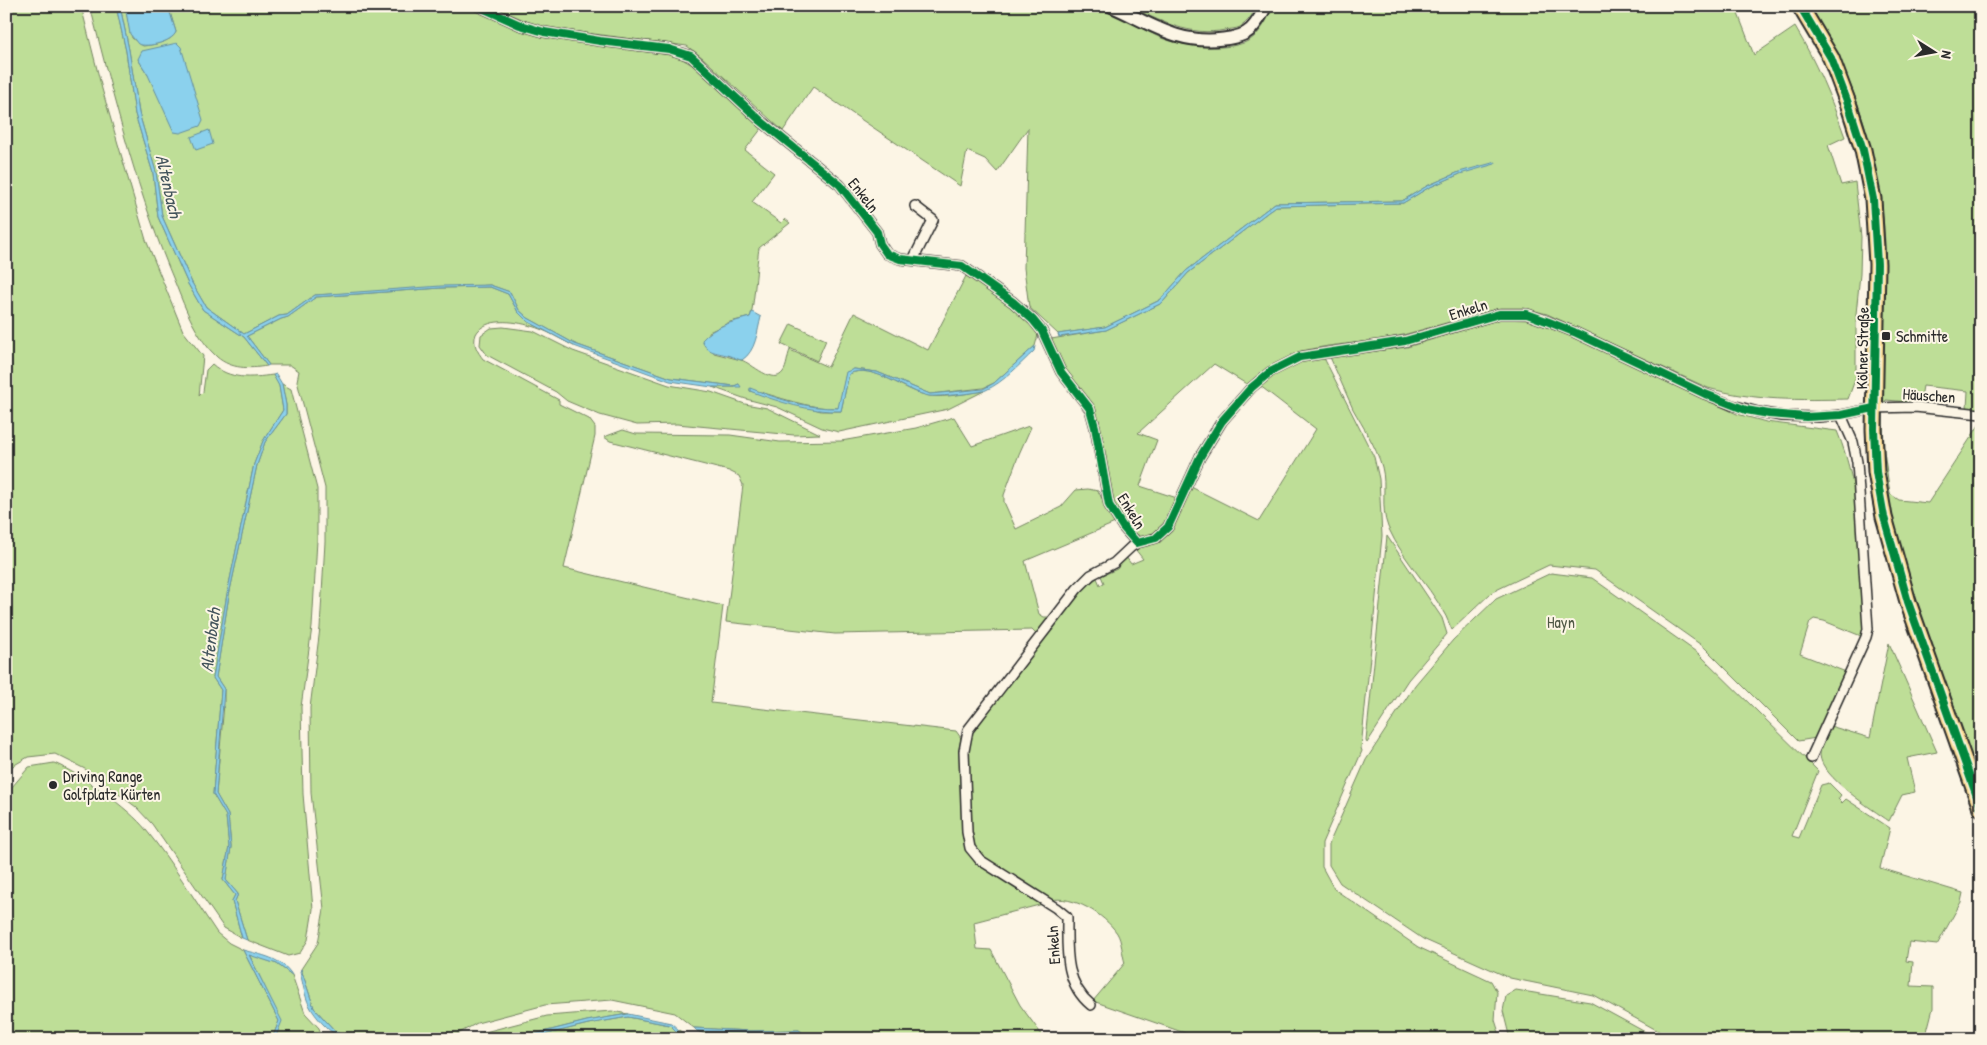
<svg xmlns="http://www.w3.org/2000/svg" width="1987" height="1045" font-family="'Patrick Hand',sans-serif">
	<rect width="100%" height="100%" fill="#fcf5e5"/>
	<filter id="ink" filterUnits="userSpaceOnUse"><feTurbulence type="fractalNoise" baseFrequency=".02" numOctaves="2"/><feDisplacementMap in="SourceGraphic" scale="10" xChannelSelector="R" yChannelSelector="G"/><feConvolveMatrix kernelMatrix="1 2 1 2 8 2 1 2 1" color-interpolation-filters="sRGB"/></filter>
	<g filter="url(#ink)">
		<g fill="#bede97" stroke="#748461" fill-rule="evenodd">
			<path d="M 6,6 L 81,6 L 102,89 L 146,240 L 183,331 L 203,356 L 199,396 L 203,392 L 206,370 L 212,364 C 230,380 250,378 273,375 L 279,385 L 283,410 L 263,441 L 254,464 L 227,594 L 213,678 L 221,690 L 213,794 L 226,816 L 229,847 L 223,880 L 235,895 L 232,901 L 242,938 L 224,928 L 152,824 L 136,807 L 85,769 L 55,754 L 28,757 L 6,770 Z"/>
			<path d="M 90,6 L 116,6 L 126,51 L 135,114 L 153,173 L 158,217 L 188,284 L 203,310 L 244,337 L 267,366 C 249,369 231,369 217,357 C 197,339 185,308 176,285 C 138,196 114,100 90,6 Z"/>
			<path d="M 120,6 L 125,6 L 132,38 L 143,46 C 153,45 172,42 176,32 L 168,6 L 467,6 L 533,34 L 569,41 L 677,56 L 696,67 L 762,128 L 745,150 L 774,173 L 752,202 L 781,223 L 785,219 L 790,223 L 759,248 C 757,259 754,310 750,317 L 730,322 L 709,332 L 714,353 C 723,355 732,358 741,360 C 752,363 773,386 783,372 C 787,367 787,357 790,350 L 828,367 L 854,313 L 928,350 L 966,276 C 993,290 1022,309 1038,335 L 1035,346 L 994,383 L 983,388 L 930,394 L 877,372 L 854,369 L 846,373 L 839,408 C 807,409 780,397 750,389 L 750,391 L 821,411 L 841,411 L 849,374 C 873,362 906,393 930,396 C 944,398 969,393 984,391 L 948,409 L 839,432 L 822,428 L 777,407 L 746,399 L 712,387 L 735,387 L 739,384 L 734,386 L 671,378 L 575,344 L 528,318 L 519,310 L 510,292 L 490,285 L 315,295 L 287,315 L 279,316 L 244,334 L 206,307 L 192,283 L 162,216 L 156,172 L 139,113 L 129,50 ZM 138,59 L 200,126 L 148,75 Z"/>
			<path d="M 492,6 L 1068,6 C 1084,7 1098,9 1113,14 C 1129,20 1143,30 1159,37 C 1180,46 1223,52 1246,42 C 1260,36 1267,19 1274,6 L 1735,6 L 1754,55 L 1795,27 C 1816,62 1831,98 1845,137 L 1828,145 L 1841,185 L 1855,182 L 1861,237 L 1860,274 L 1856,314 L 1856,377 L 1848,399 C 1799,400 1755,401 1708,388 L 1547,314 L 1524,308 L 1500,308 L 1403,335 L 1379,340 L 1328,346 L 1301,351 L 1248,385 L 1214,364 L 1138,433 L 1157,440 L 1140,486 L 1177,498 C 1173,508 1169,521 1162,529 C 1143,551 1122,524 1114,507 C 1104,484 1102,445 1099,420 C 1091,401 1079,391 1068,374 C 1061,363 1056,351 1051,339 L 1106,330 L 1162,303 L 1188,273 L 1276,206 L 1403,203 L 1428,188 L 1460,174 L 1459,172 L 1427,186 L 1402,201 L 1275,203 L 1186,271 L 1160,300 L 1105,327 L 1058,334 L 1029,307 L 1024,268 L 1028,128 L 997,172 L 985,159 L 967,151 L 960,186 L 813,87 L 783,131 L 703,58 L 687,46 L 540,27 Z"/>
			<path d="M 1129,6 L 1257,6 C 1253,14 1248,22 1240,27 C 1236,29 1230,29 1225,30 C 1191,37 1159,21 1129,6 Z"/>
			<path d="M 1810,6 L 1981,6 L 1981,409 L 1967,408 L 1968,391 L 1923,386 L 1920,403 L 1886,400 L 1884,404 L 1881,401 C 1883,340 1889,277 1883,216 C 1875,141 1850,69 1810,6 Z"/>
			<path d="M 490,287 L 508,294 L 518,312 L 527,321 L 574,346 C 560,339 546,330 531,326 C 515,321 485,317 476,334 C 472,344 478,352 483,359 L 559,400 L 559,404 L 589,419 L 595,427 L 595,436 L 564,568 L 723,606 L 711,703 L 956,731 L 961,738 L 959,750 L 962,833 L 966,850 L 976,864 L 1043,904 L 974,922 L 977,949 L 991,950 L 1020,1005 L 1042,1035 L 1043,1039 L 811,1039 L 799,1030 L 750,1031 L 694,1028 L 675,1013 L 612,1000 L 545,1005 L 477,1023 L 449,1039 L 348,1039 L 335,1031 L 314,1008 L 301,969 L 318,943 L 324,909 L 311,793 L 310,708 L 320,628 L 325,542 L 325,488 L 297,381 L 299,371 L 290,365 L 269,365 L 247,336 L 281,319 L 288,317 L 316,297 L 441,288 Z"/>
			<path d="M 1500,319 L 1529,320 L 1573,337 L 1737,414 L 1766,422 L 1837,431 C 1862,490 1863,569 1864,634 L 1861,636 L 1824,621 L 1814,619 L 1810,622 L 1800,654 L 1846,672 L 1816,738 L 1798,741 L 1704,647 L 1595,570 L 1549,565 L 1492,592 L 1452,630 C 1438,592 1404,564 1388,527 C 1380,507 1387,486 1382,467 C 1376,446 1363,427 1353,409 C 1345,392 1338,374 1330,357 L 1407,347 Z"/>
			<polygon points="791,324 826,340 817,361 781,344"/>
			<polygon points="503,327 533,331 573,351 669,385 711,392 745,404 767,408 820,434 794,435 677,424 637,425 600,415 567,401 556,392 487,355 480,345 481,335 491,328"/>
			<path d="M 1324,358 L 1374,457 L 1379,479 L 1382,536 L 1361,748 L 1362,751 L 1322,843 L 1322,867 L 1334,889 L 1418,947 L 1491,981 L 1497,992 L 1495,1020 L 1501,1039 L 1202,1039 L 1093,1001 L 1125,963 C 1122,954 1122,941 1117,933 C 1104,914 1073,895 1050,900 L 983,857 L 975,846 L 972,831 L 968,751 L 971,735 L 979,721 L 1080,591 L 1097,578 L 1100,585 L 1104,583 L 1101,576 L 1117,569 L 1126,557 L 1131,564 L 1143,559 L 1135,549 C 1143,545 1151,546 1158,542 C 1177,532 1182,504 1189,486 L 1259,521 L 1316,429 L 1259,385 C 1282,368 1295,361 1324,358 Z"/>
			<polygon points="282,384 291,389 317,489 317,540 312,627 301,707 303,794 313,909 308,940 300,953 288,956 247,940 235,901 238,894 226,880 231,847 228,815 216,794 224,704 224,689 216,677 229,595 257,465 265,442 286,414 286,405"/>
			<path d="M 1883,413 L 1884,451 L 1890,494 L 1899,500 L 1928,503 L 1981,422 L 1981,782 C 1942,677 1893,566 1883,454 C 1882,442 1879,424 1883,413 Z"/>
			<polygon points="954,417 972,446 1029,426 1031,427 1019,454 1004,495 1004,502 1016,529 1061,507 1076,490 1088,489 1098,491 1115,523 1025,561 1039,614 1044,617 1049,617 1036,634 1032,630 835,634 726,622 743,485 739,476 729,471 610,441 604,437 623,430 636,434 730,435 780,442 841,441 916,428"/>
			<polygon points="1387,536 1442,618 1447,634 1408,680 1367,743 1366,741"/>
			<polygon points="1551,573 1592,578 1699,654 1818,771 1792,836 1799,838 1821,785 1829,783 1841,795 1838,799 1842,803 1846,799 1890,828 1880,868 1963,893 1961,902 1937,945 1909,942 1906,961 1913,962 1911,986 1933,987 1933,1008 1925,1039 1673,1039 1593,995 1510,978 1423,939 1340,883 1329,865 1329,844 1366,760 1415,685 1453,640 1496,599"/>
			<path d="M 1889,643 L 1937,752 L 1907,758 L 1915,792 L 1902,795 L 1889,821 C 1872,809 1821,777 1820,755 C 1820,745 1826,736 1830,726 L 1870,738 Z"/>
			<path d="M 54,763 C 79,773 130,809 146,830 C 172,862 194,899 217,933 L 229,943 L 243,950 L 279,1021 L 272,1039 L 6,1039 L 6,794 L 29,767 Z"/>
			<polygon points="249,954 277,964 292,975 305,1013 319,1028 323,1039 275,1039 281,1021"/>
			<polygon points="1516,990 1590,1002 1658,1039 1510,1039 1503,1011 1506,996"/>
			<polygon points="612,1011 628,1014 587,1021 515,1039 470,1039 481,1033 547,1016"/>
			<polygon points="628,1017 670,1025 677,1031 679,1030 690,1039 527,1039 588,1024"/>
			<polygon points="697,1031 750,1033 798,1033 806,1039 718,1039"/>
		</g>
		<g fill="#8bd1ed" stroke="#658f9f">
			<polygon points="116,6 120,6 129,50 139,113 156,172 162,216 192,283 206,307 244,334 279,316 287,315 315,295 441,286 490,285 510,292 519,310 528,318 575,344 671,378 734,386 739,384 741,387 712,387 670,381 574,346 527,321 518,312 508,294 490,287 441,288 316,297 288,317 281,319 247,336 269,365 267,366 244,337 203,310 188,284 158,217 153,173 135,114 126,51"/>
			<path d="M 125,6 L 168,6 L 176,32 C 172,42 148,48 138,44 L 130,34 Z"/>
			<polygon points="177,43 181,47 203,120 200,126 180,133 174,132 148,75 138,59 142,51"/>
			<polygon points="209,130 213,144 196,150 191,137"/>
			<polygon points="1496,162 1495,164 1460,174 1428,188 1403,203 1276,206 1188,273 1162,303 1106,330 1059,337 1058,334 1105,327 1160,300 1186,271 1275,203 1402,201 1427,186 1459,172"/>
			<path d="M 752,312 L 761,317 C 757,332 756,351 742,360 C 738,360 735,357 730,356 C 719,352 706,354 702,340 C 714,326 732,322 750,317 Z"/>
			<path d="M 1035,346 L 1034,351 C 1020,364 1004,382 986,390 C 981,393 936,397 929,396 C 907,392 871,362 849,374 L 841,411 C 809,412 779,402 750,391 L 750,388 C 778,399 808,409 838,408 L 846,372 L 854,369 L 877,372 L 930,394 L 983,389 L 994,383 Z"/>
			<polygon points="276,374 282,384 286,405 286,414 265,442 257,465 229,595 216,677 224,689 216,794 228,815 231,847 226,880 238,894 235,901 247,940 242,938 232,901 235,895 223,880 229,847 226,816 213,794 221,690 213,678 227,594 254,464 263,441 283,410 279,386 273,375"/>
			<path d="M 243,950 C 261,955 282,958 292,975 L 277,964 L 249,955 L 282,1021 L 275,1039 L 272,1039 L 279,1021 Z"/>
			<path d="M 301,969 L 314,1008 L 335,1031 L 348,1039 C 335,1039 319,1021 312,1010 C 305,1000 303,983 300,972 Z"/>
			<polygon points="628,1014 671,1023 679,1030 677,1032 670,1025 628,1017 588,1024 527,1039 515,1039 587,1021"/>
			<polygon points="694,1028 750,1031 799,1030 811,1039 806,1039 798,1033 750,1033 697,1031"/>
		</g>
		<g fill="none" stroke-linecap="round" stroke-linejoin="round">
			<g stroke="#2b2b2b" stroke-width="12">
				<g id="minor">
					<polyline points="478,6 520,25 544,32 600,41 669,49 691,56 761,121 840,185 877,232 880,244 887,254 900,259 962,266 1013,302 1033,320 1042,331 1061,372 1090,409 1095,427 1109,505 1123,527 1137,543"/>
					<polyline points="913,260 933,220 915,206"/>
					<polyline points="1811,758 1866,637 1868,629 1857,462 1853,442 1841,415"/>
					<path d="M 1091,1005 C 1064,983 1067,949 1067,917 L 1056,908 L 980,860 L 970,848 L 967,832 L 964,751 L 968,730 L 1077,589 L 1091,575 L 1114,563 L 1131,547 L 1137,543 L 1156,538 L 1168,527 L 1200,457 L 1222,421 L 1251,388 L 1270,372 L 1300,357 L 1405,341 L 1499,314 L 1527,314 L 1549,322 L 1574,332 L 1705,394 L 1732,405 L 1758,412 L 1782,416 L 1819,417 L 1841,415 L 1874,408 L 1915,407 L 1981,414"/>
				</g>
			</g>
			<g stroke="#2b2b2b" stroke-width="15">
				<path id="tertiary" d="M 1111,6 C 1150,23 1178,45 1223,39 C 1234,38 1244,36 1251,29 C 1258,22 1262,14 1266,6"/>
			</g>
			<g stroke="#2b2b2b" stroke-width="19">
				<polyline id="primary" points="1800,6 1831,58 1849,106 1863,150 1873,199 1877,264 1874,429 1876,472 1884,517 1908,602 1981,808"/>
			</g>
			<use href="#minor" stroke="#fcf5e5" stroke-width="9"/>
			<use href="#tertiary" stroke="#fcf5e5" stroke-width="11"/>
			<use href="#primary" stroke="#fdde96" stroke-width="15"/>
			<g stroke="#fcf5e5" stroke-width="11">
				<g id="cycleway">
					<polyline points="478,6 520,25 544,32 600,41 669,49 691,56 761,121 840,185 877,232 880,244 887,254 900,259 962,266 1013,302 1033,320 1042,331 1061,372 1090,409 1095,427 1109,505 1123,527 1137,543 1156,538 1168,527 1200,457 1222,421 1251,388 1270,372 1300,357 1405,341 1499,314 1527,314 1549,322 1574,332 1705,394 1746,410 1769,414 1806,417 1841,415 1874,408"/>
					<polyline points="1800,6 1831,58 1849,106 1863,150 1873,199 1877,264 1874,429 1876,472 1884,517 1908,602 1981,808"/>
				</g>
			</g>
			<use href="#cycleway" stroke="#00873e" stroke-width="8"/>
		</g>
	</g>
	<g fill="#2b2b2b" stroke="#fcf5e5" stroke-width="2">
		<rect x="1881" y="331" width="10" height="10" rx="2.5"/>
		<circle cx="53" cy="785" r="5"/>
	</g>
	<g text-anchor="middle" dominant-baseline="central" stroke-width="4" stroke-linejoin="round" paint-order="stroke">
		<g font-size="16" fill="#2b2b2b" stroke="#fcf5e5">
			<text transform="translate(864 195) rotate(52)">Enkeln</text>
			<text transform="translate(1468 309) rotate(-17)">Enkeln</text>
			<text transform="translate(1862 348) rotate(-89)">Kölner Straße</text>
			<text transform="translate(1929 395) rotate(4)">Häuschen</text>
			<text transform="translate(1132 511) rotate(58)">Enkeln</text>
			<text transform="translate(1053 945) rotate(-94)">Enkeln</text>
		</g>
		<g font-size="16" fill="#2b2b2b" stroke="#fcf5e5" text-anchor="start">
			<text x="1896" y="336">Schmitte</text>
			<text x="63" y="776">Driving Range<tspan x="63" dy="18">Golfplatz Kürten</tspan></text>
		</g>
		<g font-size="16" fill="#505846" stroke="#fcf5e5">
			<text x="1561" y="622">Hayn</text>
		</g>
		<g font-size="18" font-style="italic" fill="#43545c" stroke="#fcf5e5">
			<text transform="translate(169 186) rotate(77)">Altenbach</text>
			<text transform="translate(210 640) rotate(-83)">Altenbach</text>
		</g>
	</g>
	<rect width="1987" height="1045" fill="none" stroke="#fcf5e5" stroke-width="25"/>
	<rect x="12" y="12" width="1962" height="1020" fill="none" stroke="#2b2b2b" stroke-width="2" filter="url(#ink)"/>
	<g transform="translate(1934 52) rotate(101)" stroke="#fcf5e5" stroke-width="4" paint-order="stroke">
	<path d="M0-4L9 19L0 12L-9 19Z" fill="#2b2b2b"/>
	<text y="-8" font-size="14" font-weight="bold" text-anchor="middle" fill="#2b2b2b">N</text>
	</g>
</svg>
